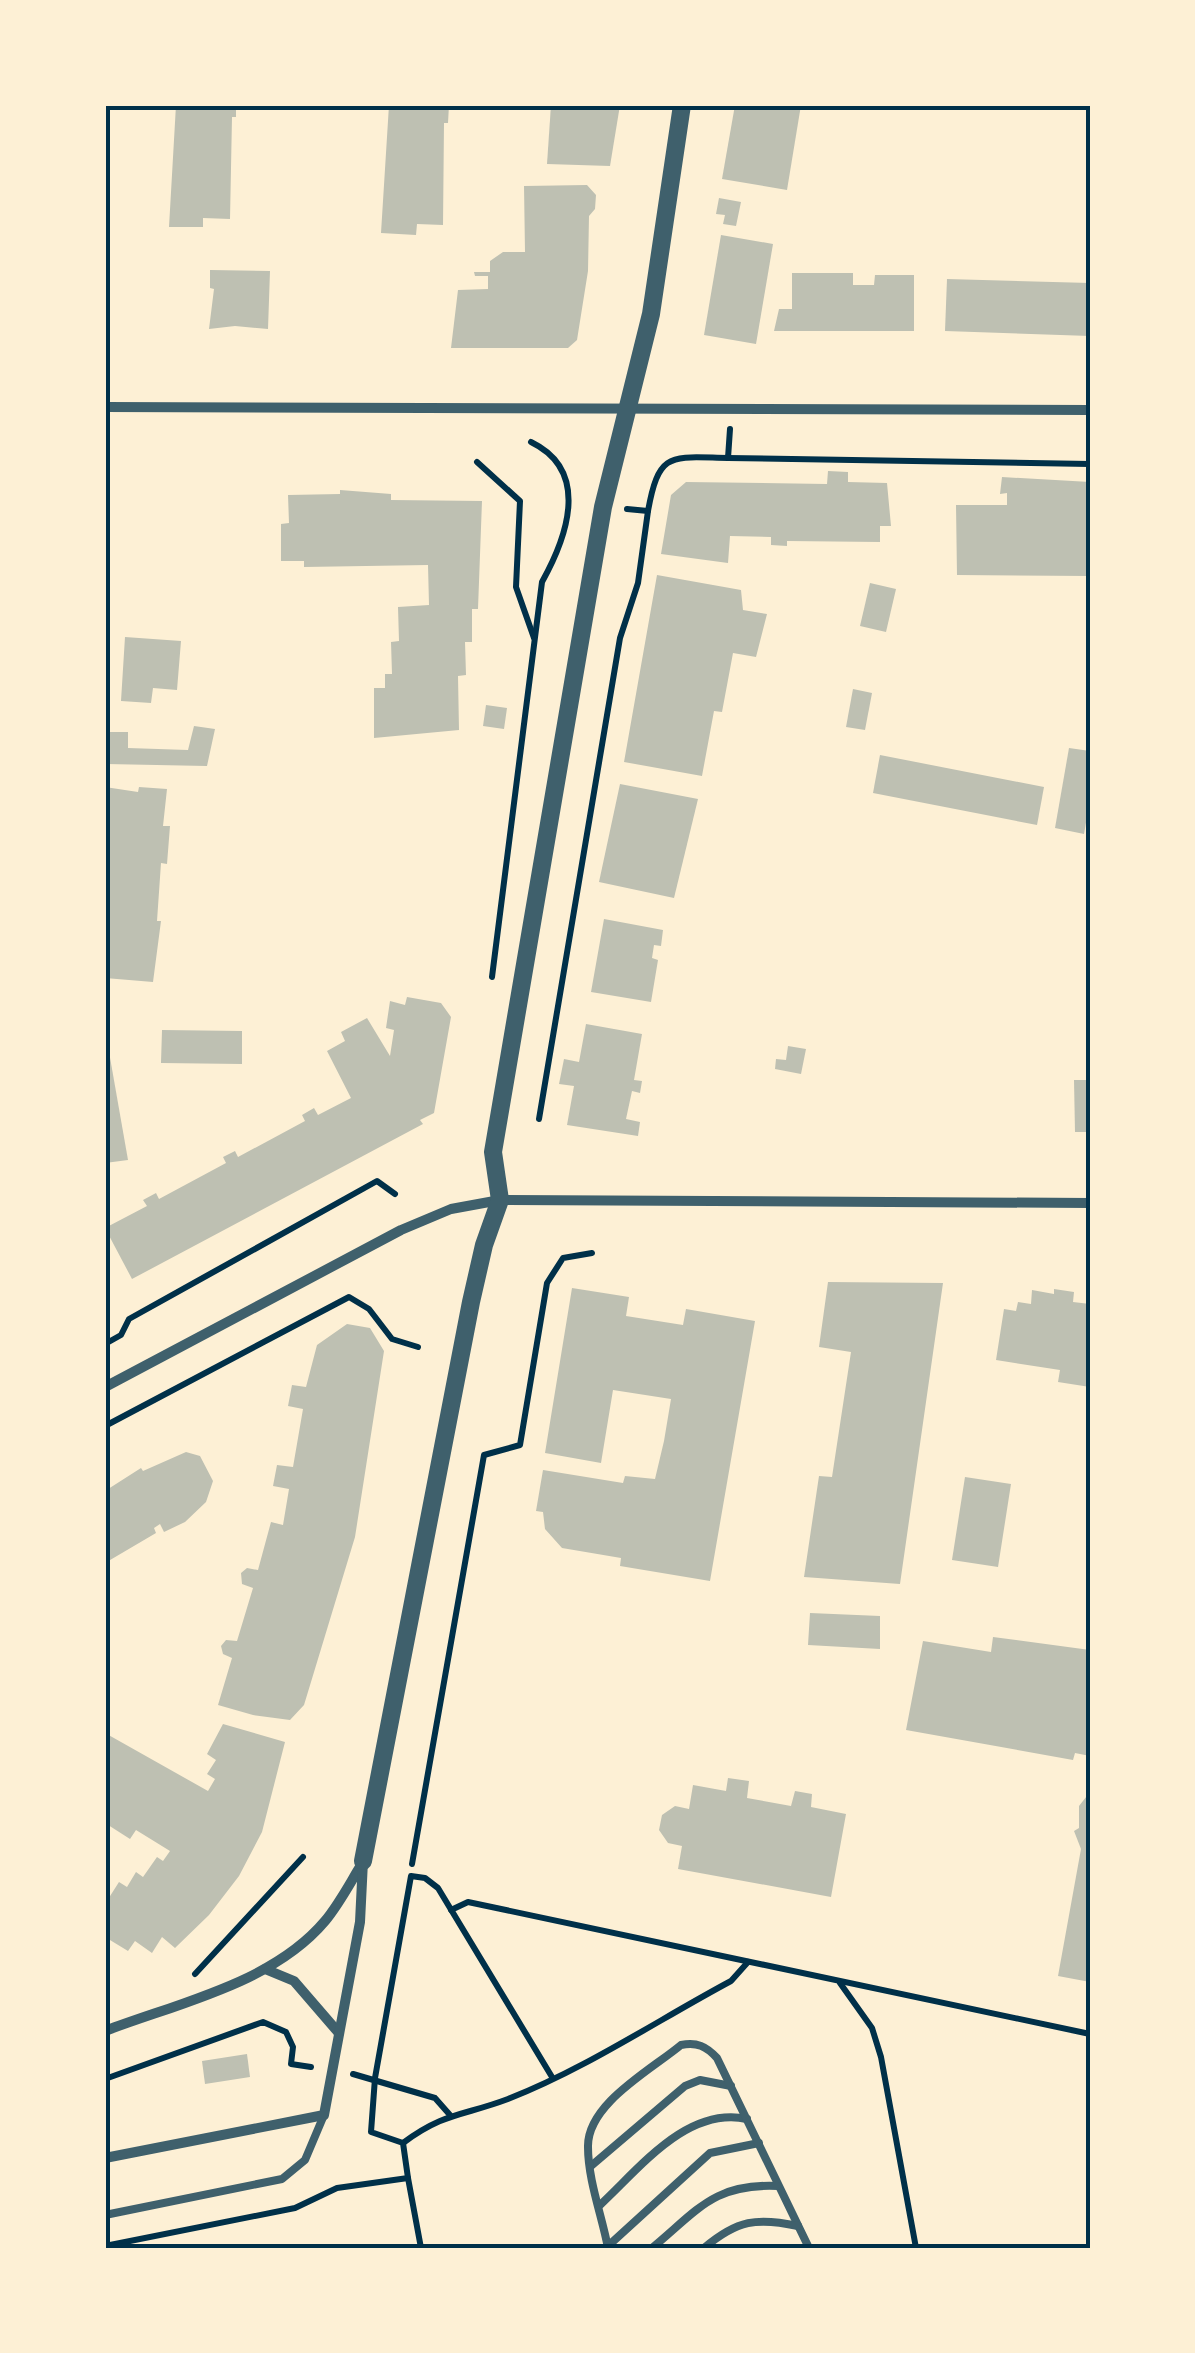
<svg xmlns="http://www.w3.org/2000/svg" width="1195" height="2353" font-family="Mulish,sans-serif">
	<rect width="100%" height="100%" fill="#fdf0d5"/>
	<g fill="#bec0b2">
		<polygon points="176,105 236,105 236,117 232,117 230,219 203,218 203,227 169,227"/>
		<polygon points="389,105 449,105 448,123 444,123 443,225 417,224 416,235 381,233"/>
		<polygon points="551,105 620,105 610,166 547,164"/>
		<polygon points="735,105 801,105 787,190 722,179"/>
		<polygon points="587,185 596,195 595,209 589,216 588,271 577,340 568,348 451,348 458,290 488,289 488,276 475,276 474,272 490,272 490,261 503,252 525,252 524,186"/>
		<polygon points="719,198 741,202 736,226 723,224 725,215 716,214"/>
		<polygon points="721,235 773,244 756,344 704,335"/>
		<polygon points="210,270 270,271 268,329 235,326 209,329 214,289 210,288"/>
		<polygon points="792,273 853,273 853,285 874,285 875,275 914,275 914,331 774,331 779,309 792,309"/>
		<polygon points="947,279 1090,283 1090,336 945,331"/>
		<polygon points="828,471 848,472 848,482 887,483 891,526 880,526 880,542 787,541 787,546 771,545 771,537 730,536 728,563 661,554 671,495 686,482 827,484"/>
		<polygon points="1002,477 1090,482 1090,576 957,575 956,505 1007,505 1007,493 1000,494"/>
		<polygon points="340,490 391,494 391,500 482,501 478,609 472,609 472,642 465,642 466,675 458,676 459,730 374,738 374,688 385,688 385,674 392,674 391,642 399,641 398,607 429,605 428,565 304,567 304,561 281,561 281,524 289,523 288,495 340,494"/>
		<polygon points="657,575 741,590 743,610 767,614 756,657 733,653 722,712 714,711 702,776 624,762"/>
		<polygon points="870,583 896,589 886,632 860,626"/>
		<polygon points="125,637 181,641 177,690 153,688 151,703 121,701"/>
		<polygon points="853,689 872,693 865,730 846,727"/>
		<polygon points="486,705 507,708 504,729 483,726"/>
		<polygon points="194,726 215,729 207,766 106,764 107,732 128,732 128,748 188,750"/>
		<polygon points="1069,748 1090,751 1090,800 1084,834 1055,828"/>
		<polygon points="880,755 1044,787 1037,825 873,793"/>
		<polygon points="620,784 698,799 674,898 599,882"/>
		<polygon points="105,787 138,792 139,787 167,789 163,826 170,826 167,864 161,863 157,921 161,921 153,982 105,978"/>
		<polygon points="604,919 663,930 661,946 654,945 652,958 658,960 651,1002 591,992"/>
		<polygon points="407,997 441,1003 451,1017 434,1113 420,1120 423,1124 132,1279 105,1228 147,1206 143,1200 156,1193 159,1199 226,1163 223,1157 235,1151 238,1157 305,1121 302,1115 314,1108 318,1115 351,1098 327,1051 345,1041 341,1032 367,1018 390,1056 394,1030 386,1028 390,1001 405,1005"/>
		<polygon points="586,1024 642,1034 634,1080 642,1081 640,1093 632,1091 626,1119 640,1122 638,1136 567,1125 574,1086 559,1084 564,1059 579,1062"/>
		<polygon points="105,1029 128,1160 105,1163"/>
		<polygon points="162,1030 242,1031 242,1064 161,1063"/>
		<polygon points="788,1046 806,1049 801,1074 775,1069 776,1059 786,1060"/>
		<polygon points="1074,1080 1090,1080 1090,1132 1075,1132"/>
		<polygon points="828,1282 943,1283 900,1584 804,1577 819,1476 832,1477 851,1352 819,1347"/>
		<polygon points="572,1288 629,1297 626,1316 683,1325 686,1309 755,1321 710,1581 620,1566 621,1558 562,1548 545,1529 543,1512 536,1511 543,1470 623,1483 625,1476 655,1479 664,1441 671,1399 613,1390 601,1463 545,1453"/>
		<polygon points="1054,1289 1074,1292 1073,1302 1090,1304 1090,1387 1058,1382 1060,1370 996,1360 1004,1309 1016,1311 1018,1302 1031,1304 1032,1290 1054,1294"/>
		<polygon points="347,1324 370,1328 384,1351 355,1537 304,1705 290,1720 253,1715 218,1705 232,1658 223,1654 221,1646 226,1640 237,1641 253,1588 242,1584 241,1573 247,1568 258,1570 271,1522 283,1525 289,1489 273,1486 277,1465 293,1467 303,1409 288,1406 292,1385 306,1387 317,1345"/>
		<polygon points="186,1452 200,1456 213,1481 206,1502 185,1522 164,1532 160,1524 154,1528 156,1533 105,1563 105,1491 141,1468 143,1471"/>
		<polygon points="965,1477 1011,1484 998,1567 952,1560"/>
		<polygon points="810,1613 880,1616 880,1649 808,1645"/>
		<polygon points="993,1637 1090,1650 1090,1756 1075,1753 1073,1760 906,1730 923,1641 991,1652"/>
		<polygon points="223,1724 285,1742 262,1832 239,1876 209,1915 175,1948 162,1937 152,1953 135,1941 128,1951 105,1937 105,1904 119,1882 127,1887 136,1872 143,1877 157,1857 163,1861 170,1851 136,1830 130,1839 105,1823 105,1733 208,1791 215,1779 207,1774 216,1760 207,1754"/>
		<polygon points="728,1778 749,1781 747,1798 791,1806 795,1791 812,1794 811,1807 846,1814 831,1897 678,1869 682,1846 668,1843 659,1830 662,1815 675,1806 689,1809 693,1785 726,1791"/>
		<polygon points="1090,1792 1090,1982 1058,1976 1081,1849 1074,1831 1079,1828 1079,1806"/>
		<polygon points="247,2054 250,2077 205,2084 202,2061"/>
	</g>
	<g fill="none" stroke-linecap="round" stroke-linejoin="round">
		<g stroke="#003049" stroke-width="6">
			<polyline points="728,458 1090,464"/>
			<polyline points="477,462 520,501 516,587 534,638"/>
			<path d="M 627,509 L 648,511 C 659,450 671,457 728,458 L 730,429"/>
			<path d="M 492,977 L 542,582 C 567,537 591,471 531,442"/>
			<polyline points="539,1119 620,638 638,583 648,511"/>
			<polyline points="105,1344 121,1335 129,1319 377,1181 395,1194"/>
			<polyline points="105,1426 349,1297 369,1309 392,1339 418,1347"/>
			<polyline points="412,1864 484,1455 520,1445 547,1283 563,1258 592,1253"/>
			<polyline points="451,1910 468,1902 1090,2034"/>
			<polyline points="195,1974 303,1857"/>
			<polyline points="840,1983 872,2028 881,2057 916,2248"/>
			<polyline points="353,2074 435,2098 450,2115"/>
			<polyline points="105,2079 263,2022 286,2032 293,2047 291,2064 311,2067"/>
			<path d="M 403,2143 C 445,2112 463,2116 508,2099 C 585,2069 658,2020 731,1981 L 748,1962"/>
			<polyline points="408,2178 421,2248"/>
			<polyline points="105,2246 295,2208 337,2188 408,2178 403,2143 371,2132 375,2078 411,1876 425,1878 438,1888 552,2077"/>
		</g>
		<g stroke="#3f606c" stroke-width="8">
			<polyline points="591,2166 685,2086 700,2080 731,2086"/>
			<path d="M 600,2205 C 640,2168 687,2106 747,2119"/>
			<polyline points="105,2215 282,2179 305,2160 324,2115"/>
			<polyline points="608,2246 710,2153 759,2143"/>
			<path d="M 608,2248 C 602,2216 588,2180 588,2147 C 587,2104 651,2070 681,2045 C 697,2042 706,2046 717,2058 L 809,2248"/>
			<path d="M 652,2248 C 698,2210 714,2183 778,2186"/>
			<path d="M 704,2248 C 737,2220 757,2217 798,2226"/>
		</g>
		<g stroke="#3f606c" stroke-width="10">
			<polyline points="105,407 1090,410"/>
			<polyline points="105,1387 401,1230 451,1209 500,1200 1090,1203"/>
			<polyline points="265,1969 294,1981 338,2032"/>
			<path d="M 105,2031 C 178,2003 273,1983 325,1921 C 340,1903 351,1881 363,1862"/>
			<polyline points="105,2158 324,2115 360,1922 363,1861"/>
		</g>
		<polyline stroke="#3f606c" stroke-width="18" points="363,1861 471,1302 484,1245 500,1200 493,1152 603,507 651,314 682,105"/>
	</g>
	<rect width="1195" height="2353" fill="none" stroke="#fdf0d5" stroke-width="215"/>
	<rect x="108" y="108" width="980" height="2138" fill="none" stroke="#003049" stroke-width="4"/>
</svg>
